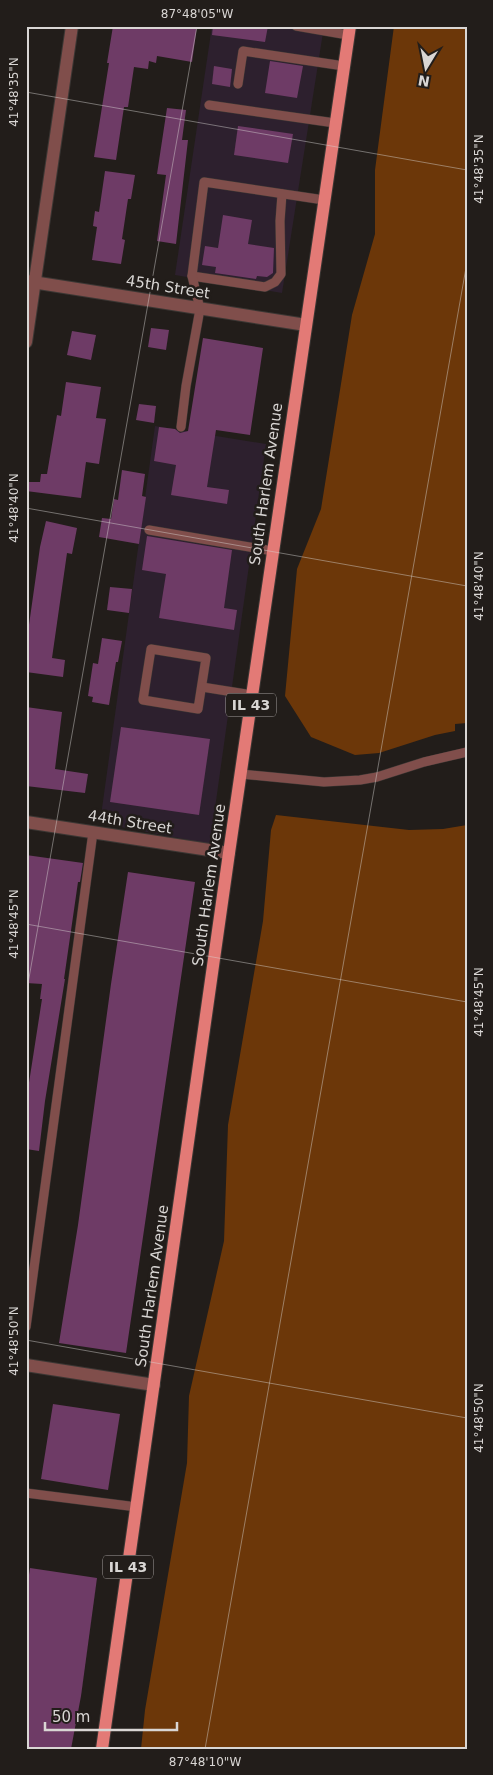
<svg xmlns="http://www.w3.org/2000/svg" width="493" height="1775" font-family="'DejaVu Sans',sans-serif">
	<rect width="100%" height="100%" fill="#221d1a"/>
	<g fill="#2d202e">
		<polygon points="212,26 324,26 282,293 175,275"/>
		<polygon points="155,426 266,444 210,844 100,823"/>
	</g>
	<g fill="#6c3709">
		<polygon points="394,26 467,26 467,723 455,724 455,731 435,735 379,753 355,755 311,737 285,696 297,569 321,509 352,315 375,234 375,170"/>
		<polygon points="276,815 409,830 443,829 467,825 467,1749 141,1749 145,1710 187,1463 189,1396 224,1241 228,1125 263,921 271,830"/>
	</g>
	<g fill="#6e3b66">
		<polygon points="113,26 197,26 192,62 157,56 156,63 149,61 148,69 134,67 128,107 124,107 116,160 94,157 109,63 107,63"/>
		<polygon points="213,26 268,26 265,42 212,35"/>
		<polygon points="270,61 303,66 297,98 265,93"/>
		<polygon points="214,66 232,69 230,87 212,84"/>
		<polygon points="167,108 186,110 182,140 188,140 176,244 157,241 166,175 157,174"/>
		<polygon points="238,126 293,134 288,163 234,155"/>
		<polygon points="105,171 135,175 131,199 128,199 122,239 125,240 121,264 92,260 97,227 93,226 95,211 99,212"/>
		<polygon points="223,215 252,220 248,244 274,248 273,273 267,277 257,276 256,279 215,273 216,267 202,265 205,246 218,248"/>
		<polygon points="151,328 169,330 166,350 148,347"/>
		<polygon points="72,331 96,335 91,360 67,355"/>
		<polygon points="203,338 263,348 250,435 216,430 207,487 229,490 227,504 171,495 176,465 154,461 159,427 175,429 180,433 188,431"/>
		<polygon points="66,382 101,387 96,418 106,419 99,464 86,462 81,498 26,491 26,482 40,482 41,474 47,474 57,415 61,416"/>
		<polygon points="139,404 156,406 154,423 136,420"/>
		<polygon points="122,470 145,474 142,496 146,497 139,544 99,537 102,518 111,519 114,499 118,500"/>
		<polygon points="46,521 77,528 72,554 67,553 52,658 65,660 63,677 26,672 26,646 40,547"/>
		<polygon points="147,536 232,550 224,608 237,610 234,630 159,618 166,574 142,570"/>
		<polygon points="110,587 132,589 129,613 107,610"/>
		<polygon points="102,638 122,641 118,662 116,662 109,705 92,702 93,697 88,696 93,663 98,664"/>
		<polygon points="26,707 62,712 55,769 88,774 85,793 26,786"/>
		<polygon points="121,727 210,739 199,815 110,802"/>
		<polygon points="26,855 83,863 80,882 78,882 64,979 65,979 45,1101 39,1151 26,1149 26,1102 42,999 40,999 42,984 26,983"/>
		<polygon points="128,872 195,882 126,1353 59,1343 78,1225 111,984"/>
		<polygon points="53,1404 120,1414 108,1490 41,1479"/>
		<polygon points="30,1568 97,1578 81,1696 71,1749 26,1749 26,1595"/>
	</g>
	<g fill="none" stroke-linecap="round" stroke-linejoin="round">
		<g stroke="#3c3734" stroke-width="10">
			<g id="lane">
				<polyline points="296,26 348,35"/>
				<polyline points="238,84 243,51 344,66"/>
				<polyline points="209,105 335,123"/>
				<polyline points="192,276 265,287 275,282 281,274 280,221 282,194"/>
				<polyline points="181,427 186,386 200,309 192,276 204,182 324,200"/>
				<polyline points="149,530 273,551"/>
				<polygon points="151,649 206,658 198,709 143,700"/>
				<polyline points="202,687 252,695"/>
				<polyline points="241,774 324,782 360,780 377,777 424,762 467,752"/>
				<polyline points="26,1327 93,832"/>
				<polyline points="26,1493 137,1507"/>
			</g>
		</g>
		<g stroke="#3c3734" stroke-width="14">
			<g id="street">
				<polyline points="26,281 306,325"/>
				<polyline points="26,342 72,26"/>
				<polyline points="26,822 229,853"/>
				<polyline points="26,1365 154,1385"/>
			</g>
		</g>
		<g stroke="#3c3734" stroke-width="14">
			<polyline id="primary" points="102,1749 229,853 350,26"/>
		</g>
		<use href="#lane" stroke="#804e4b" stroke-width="9"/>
		<use href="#street" stroke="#804e4b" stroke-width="12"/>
		<use href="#primary" stroke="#e37a76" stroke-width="12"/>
	</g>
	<path fill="none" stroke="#d9d6d4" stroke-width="1" stroke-opacity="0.45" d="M 26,92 L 467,170M 26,508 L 467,586M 26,924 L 467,1002M 26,995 L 197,26M 26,1340 L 467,1418M 205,1749 L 467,262"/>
	<g text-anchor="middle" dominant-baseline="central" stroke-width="5" stroke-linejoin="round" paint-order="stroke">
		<g fill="#221d1a" stroke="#a29e9c" stroke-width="1">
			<rect x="226" y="693.5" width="50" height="23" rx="4"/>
			<rect x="103" y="1555.5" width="50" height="23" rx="4"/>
		</g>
		<g font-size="14" font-weight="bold" fill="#d9d6d4">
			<text x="251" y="705">IL 43</text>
			<text x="128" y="1567">IL 43</text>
		</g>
		<g font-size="15" fill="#d9d6d4" stroke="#221d1a">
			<text transform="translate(168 287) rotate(9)">45th Street</text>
			<text transform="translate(266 484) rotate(-82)">South Harlem Avenue</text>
			<text transform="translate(130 822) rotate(9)">44th Street</text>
			<text transform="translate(209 885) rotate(-82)">South Harlem Avenue</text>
			<text transform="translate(152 1286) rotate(-82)">South Harlem Avenue</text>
		</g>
	</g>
	<rect width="493" height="1775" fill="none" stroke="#221d1a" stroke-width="55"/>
	<g transform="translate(426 68) rotate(190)" stroke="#221d1a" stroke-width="4" paint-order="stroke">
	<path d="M0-4L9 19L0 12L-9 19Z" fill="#d9d6d4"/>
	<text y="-8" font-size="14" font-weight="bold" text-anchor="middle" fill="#d9d6d4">N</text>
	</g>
	<path d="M45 1722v8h132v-8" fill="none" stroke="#d9d6d4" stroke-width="2.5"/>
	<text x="52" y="1722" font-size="15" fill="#d9d6d4" stroke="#221d1a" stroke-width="4" paint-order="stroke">50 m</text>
	<rect x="28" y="28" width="438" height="1720" fill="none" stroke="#d9d6d4" stroke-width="2"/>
	<g font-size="12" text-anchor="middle" fill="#d9d6d4">
		<text x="197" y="18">87°48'05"W</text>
		<text transform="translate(14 92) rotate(-90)" y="4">41°48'35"N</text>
		<text transform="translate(479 169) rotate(-90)" y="4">41°48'35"N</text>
		<text transform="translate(14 508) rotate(-90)" y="4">41°48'40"N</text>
		<text transform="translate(479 586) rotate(-90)" y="4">41°48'40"N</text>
		<text transform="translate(14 924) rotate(-90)" y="4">41°48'45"N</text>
		<text transform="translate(479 1002) rotate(-90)" y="4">41°48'45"N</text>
		<text transform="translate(14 1341) rotate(-90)" y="4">41°48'50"N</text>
		<text transform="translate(479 1418) rotate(-90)" y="4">41°48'50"N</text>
		<text x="205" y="1766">87°48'10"W</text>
	</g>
</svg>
